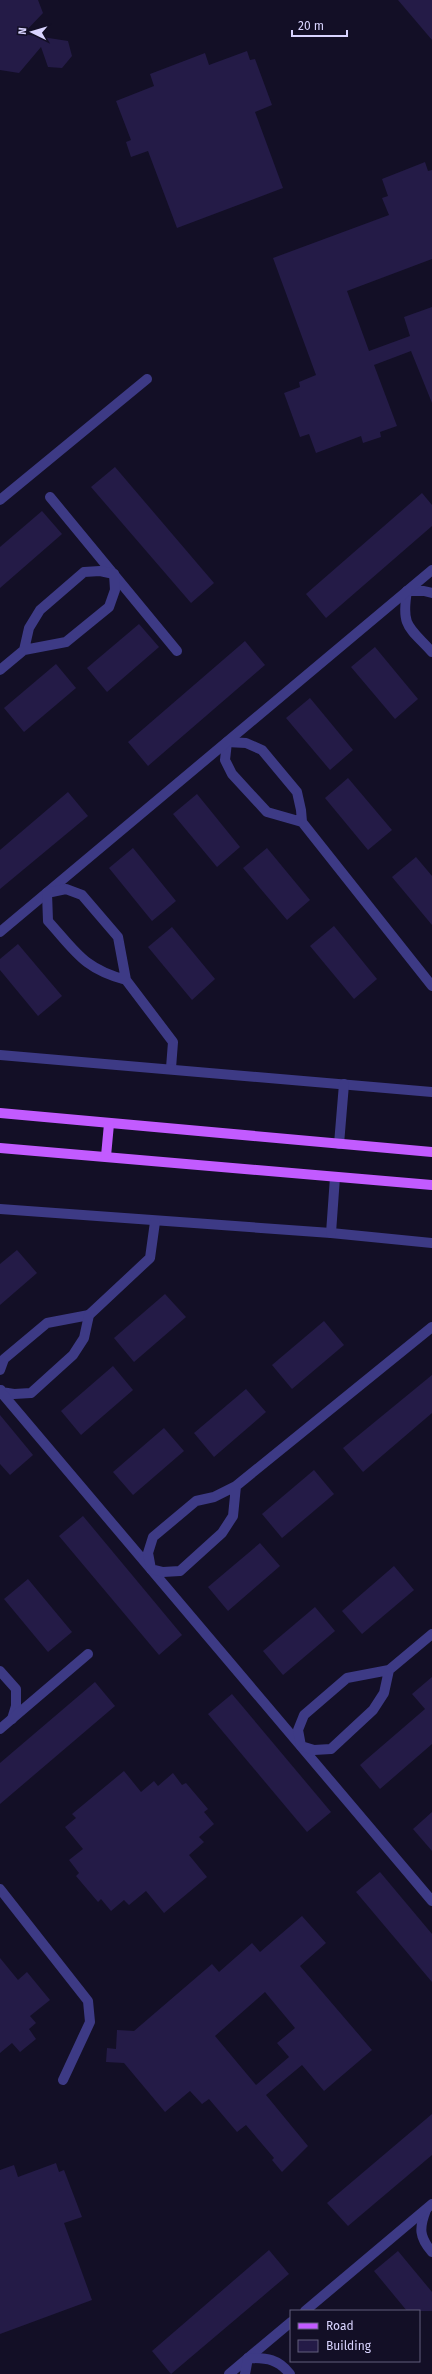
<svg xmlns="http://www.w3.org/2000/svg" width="432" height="2374" font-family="'Fira Sans',sans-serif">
	<rect width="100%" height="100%" fill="#130f26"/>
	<g fill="#241b47" fill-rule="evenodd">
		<polygon points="0,0 38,0 43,13 23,34 68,41 72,56 62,68 48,67 41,47 19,73 0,70"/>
		<polygon points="398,0 432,0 432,40"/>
		<polygon points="247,51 250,60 255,59 272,105 255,112 283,188 177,228 148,151 131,157 126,142 131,140 116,101 154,86 150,74 205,53 209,65"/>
		<polygon points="425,162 428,171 432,170 432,259 347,291 369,351 410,336 404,317 432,307 432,403 411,351 374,365 397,426 380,432 381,437 363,443 361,436 316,453 309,434 300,437 284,393 300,387 299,382 316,375 273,258 389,215 382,198 388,196 382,179"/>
		<polygon points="115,467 214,583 191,603 91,487"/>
		<polygon points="422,493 432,505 432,526 326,618 306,594"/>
		<polygon points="42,511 62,534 0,588 0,547"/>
		<polygon points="139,624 159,647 107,692 87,668"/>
		<polygon points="245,641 265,665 148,766 128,742"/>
		<polygon points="375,647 418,699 395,719 351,667"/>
		<polygon points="56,664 76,688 24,732 4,708"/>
		<polygon points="310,698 353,750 330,770 286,718"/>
		<polygon points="348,778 392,830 368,850 325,798"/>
		<polygon points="68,792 88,816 0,889 0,850"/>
		<polygon points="197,794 240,847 217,867 173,814"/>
		<polygon points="133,848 176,901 152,921 109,868"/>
		<polygon points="267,848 310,900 287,920 243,868"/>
		<polygon points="416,857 432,876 432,925 392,877"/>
		<polygon points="334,926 377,979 354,999 310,946"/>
		<polygon points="172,927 215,979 192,1000 148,947"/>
		<polygon points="18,944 62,996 38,1016 0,970 0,959"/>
		<polygon points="17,1250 37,1273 0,1305 0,1264"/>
		<polygon points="165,1294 186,1317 134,1362 114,1338"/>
		<polygon points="324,1321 344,1345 292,1389 272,1365"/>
		<polygon points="113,1366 133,1390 81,1435 61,1411"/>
		<polygon points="432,1375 432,1413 363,1472 343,1448"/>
		<polygon points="246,1389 266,1412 214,1457 194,1433"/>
		<polygon points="0,1415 33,1455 10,1475 0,1464"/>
		<polygon points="164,1428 184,1451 133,1495 113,1472"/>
		<polygon points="314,1470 334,1494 282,1538 262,1514"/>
		<polygon points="83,1516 182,1635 159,1655 59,1536"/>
		<polygon points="260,1543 280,1566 228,1611 208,1587"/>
		<polygon points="394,1566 414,1590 362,1634 342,1611"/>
		<polygon points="28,1579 72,1632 48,1652 4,1599"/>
		<polygon points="315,1607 335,1631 283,1675 263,1651"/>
		<polygon points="432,1677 432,1744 380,1789 360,1765 425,1709 412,1694"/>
		<polygon points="95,1682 115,1706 0,1804 0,1763"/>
		<polygon points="232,1694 331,1812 307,1832 208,1714"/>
		<polygon points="124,1771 141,1792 154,1781 158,1786 173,1773 182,1785 186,1783 208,1809 204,1812 214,1824 199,1837 204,1842 189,1855 207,1877 164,1913 146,1891 129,1905 124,1900 111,1911 101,1899 98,1902 76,1876 79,1873 69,1860 83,1849 65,1827 76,1818 72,1814"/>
		<polygon points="432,1812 432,1851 413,1829"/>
		<polygon points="380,1872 432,1934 432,1982 356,1892"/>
		<path d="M 302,1916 L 326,1943 L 300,1966 L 372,2050 L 324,2091 L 302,2065 L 266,2095 L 308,2146 L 282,2172 L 272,2160 L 274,2158 L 246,2125 L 237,2132 L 209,2099 L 202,2104 L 190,2091 L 165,2112 L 124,2063 L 106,2062 L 107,2048 L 116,2049 L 117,2030 L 134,2031 L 212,1964 L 219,1972 L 252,1943 L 260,1952 ZM 265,1992 L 295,2028 L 277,2043 L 289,2057 L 256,2085 L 215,2036 Z"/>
		<polygon points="0,1958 18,1980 27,1972 50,2000 30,2016 36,2023 29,2029 36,2039 20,2052 12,2043 0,2053"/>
		<polygon points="432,2114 432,2155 348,2226 327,2203"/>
		<polygon points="56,2163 59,2172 64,2170 82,2217 64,2223 92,2300 0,2334 0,2170 14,2165 18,2177"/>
		<polygon points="269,2250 289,2274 171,2374 152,2351"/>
		<polygon points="398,2251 432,2292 432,2311 407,2311 374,2271"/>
	</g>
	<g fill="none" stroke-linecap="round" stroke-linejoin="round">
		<g stroke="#3d3a85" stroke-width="10">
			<polyline points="50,497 177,651"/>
			<polyline points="0,500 147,379"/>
			<path d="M 432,593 L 424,591 L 407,591 C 401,627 409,627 432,652"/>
			<polyline points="0,670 24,650 66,642 109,607 115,590 114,574 100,571 84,572 40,610 29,628 24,650"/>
			<polyline points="302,822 267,812 232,774 225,760 227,742 246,743 262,750 297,792 301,810 302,822 432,986"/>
			<polyline points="0,932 432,570"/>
			<path d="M 126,980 C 84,969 76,952 48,921 L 47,893 L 66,889 L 82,895 L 118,937 L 126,980 L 173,1042 L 171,1068"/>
			<polyline points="0,1055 432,1092"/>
			<polyline points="339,1144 344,1084"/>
			<polyline points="0,1209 331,1233 432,1243"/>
			<polyline points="331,1233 335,1177"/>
			<polyline points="0,1370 4,1359 47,1323 89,1315"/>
			<polyline points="1,1390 1,1392 14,1394 31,1393 73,1355 84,1338 89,1315 150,1258 155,1222"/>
			<polyline points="0,1391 432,1901"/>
			<polyline points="236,1486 233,1516 222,1533 180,1571 163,1572 151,1569 148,1553 153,1537 196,1501 214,1497 236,1486 432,1327"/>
			<polyline points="389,1670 384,1693 373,1710 331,1749 314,1750 301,1746 298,1730 304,1715 347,1678 389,1670 432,1634"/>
			<polyline points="0,1671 16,1689 16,1706 12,1719"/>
			<polyline points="0,1729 88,1654"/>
			<polyline points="0,1889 88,2001 90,2022 63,2080"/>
			<path d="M 426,2210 C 419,2228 419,2237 432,2252"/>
			<polyline points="305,2311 432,2204"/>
			<polyline points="229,2374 291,2322"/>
			<path d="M 245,2374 L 248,2358 C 268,2358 278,2359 290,2374"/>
		</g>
		<g stroke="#c25bff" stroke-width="10">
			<polyline points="0,1113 432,1152"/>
			<polyline points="0,1148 432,1185"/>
			<polyline points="106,1156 109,1124"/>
		</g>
	</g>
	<rect x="290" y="2310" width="130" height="52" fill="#130f26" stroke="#625e7d"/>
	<rect x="298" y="2323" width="20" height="6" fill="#c25bff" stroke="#625e7d"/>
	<text x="326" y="2330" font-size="12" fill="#d9d4ff">Road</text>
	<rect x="298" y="2340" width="20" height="12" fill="#241b47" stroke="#625e7d"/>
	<text x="326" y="2350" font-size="12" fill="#d9d4ff">Building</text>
	<g transform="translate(32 32) rotate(275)" stroke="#130f26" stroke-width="3" paint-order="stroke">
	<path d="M0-3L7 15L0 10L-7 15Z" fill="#d9d4ff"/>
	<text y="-6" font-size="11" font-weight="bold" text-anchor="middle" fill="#d9d4ff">N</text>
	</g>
	<path d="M292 30v6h55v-6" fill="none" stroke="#d9d4ff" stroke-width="2"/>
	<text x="298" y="30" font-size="12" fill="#d9d4ff" stroke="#130f26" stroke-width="3" paint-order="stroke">20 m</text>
</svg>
